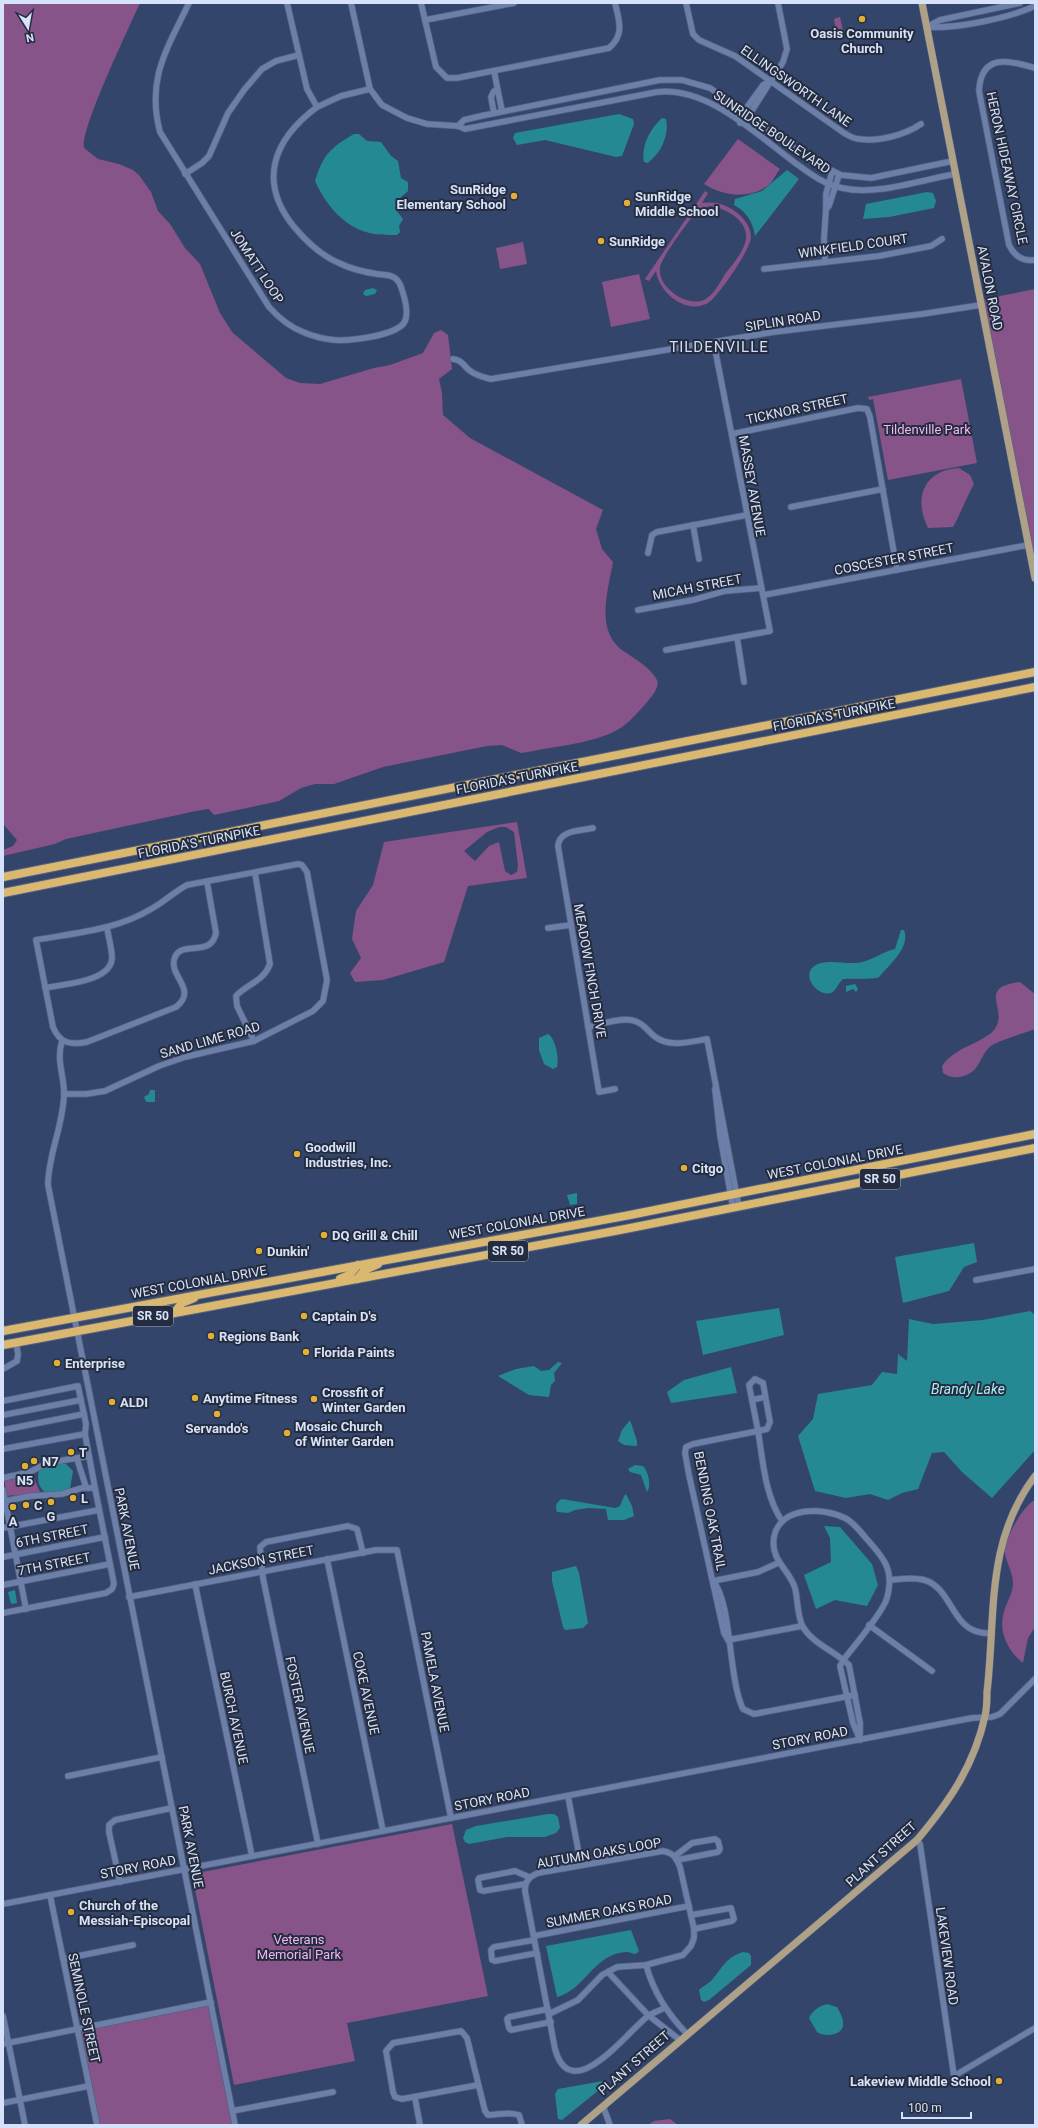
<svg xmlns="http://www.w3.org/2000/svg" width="1038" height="2128" font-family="Roboto,sans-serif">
	<rect width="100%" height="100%" fill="#34456b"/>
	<g fill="#865489" fill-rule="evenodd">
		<path d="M 3,3 L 140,3 C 129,28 80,129 84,148 L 98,159 L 119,164 L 133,170 L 139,175 L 151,192 L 158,211 L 170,224 L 185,248 L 200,264 L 220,313 L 232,332 L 286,378 L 300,383 L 320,384 L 374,368 L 390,365 L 423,353 L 434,333 L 441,330 L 448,335 L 452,369 L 439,379 L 442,393 L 443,415 L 470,438 L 603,510 L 596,529 L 602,549 L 613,562 C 608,591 594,632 625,652 C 635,659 651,668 657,680 C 660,687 652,696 648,701 C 640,710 632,720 622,727 C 599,743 556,746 528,752 L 521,753 L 502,745 L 487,746 L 383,767 L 334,784 L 315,784 L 301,788 L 279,801 L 214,815 L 209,809 L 196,811 L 66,839 L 55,844 L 3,856 L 3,850 L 13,846 L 17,840 L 3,824 Z"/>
		<polygon points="840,17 843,31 836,32 834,19"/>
		<path d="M 738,139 L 780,169 C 776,174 773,181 769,185 C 749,200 723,196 704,184 Z"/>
		<path d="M 705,191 L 708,193 L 702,203 C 714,201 726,204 736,212 C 744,218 751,227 751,237 C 751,249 718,297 708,303 C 686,315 659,293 656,271 L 649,281 L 645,279 ZM 710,206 C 727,208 752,223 745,243 C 742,254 732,265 725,274 C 720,282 714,295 704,300 C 691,305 675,297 666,286 C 662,281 659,274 660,267 C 663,255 687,224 695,213 L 702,208 Z"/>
		<polygon points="523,242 527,264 500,269 496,248"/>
		<polygon points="639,274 650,319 611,327 602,282"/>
		<polygon points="1035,289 1035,578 980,300"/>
		<polygon points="961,379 977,463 888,480 873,399 869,400 868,397"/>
		<path d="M 959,468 L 970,475 L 974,484 C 966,498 961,513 953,527 L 928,528 C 913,498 924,470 959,468 Z"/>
		<path d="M 517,822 L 527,878 L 468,886 L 444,962 L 383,980 L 355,982 L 350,973 L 361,958 L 352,939 L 356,911 L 373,885 L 384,842 ZM 499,827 L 506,827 L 514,832 L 518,866 L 517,872 L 511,875 L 505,871 L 499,842 L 489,846 L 475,861 L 464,851 L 487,832 Z"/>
		<path d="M 1020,982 L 1035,994 L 1035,1029 C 1022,1034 1007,1038 994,1044 C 985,1049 983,1057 978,1065 C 971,1077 954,1081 943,1073 L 942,1066 C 955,1046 988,1042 996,1027 C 1007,1008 977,987 1020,982 Z"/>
		<polygon points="32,1474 40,1492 15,1497 13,1495 7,1496 4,1479"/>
		<path d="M 1035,1500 L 1035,1627 L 1028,1638 L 1023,1663 C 1008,1651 998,1632 1004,1612 C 1006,1603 1013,1594 1013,1583 C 1013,1573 1007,1564 1005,1554 C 1003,1541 1023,1505 1035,1500 Z"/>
		<polygon points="452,1824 488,1996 347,2023 355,2061 234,2085 192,1874"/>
		<polygon points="208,2005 232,2125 100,2125 81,2030"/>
		<polygon points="670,2119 678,2125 648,2125 654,2121"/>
	</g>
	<g fill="#258993">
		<polygon points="619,114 633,119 634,124 622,156 616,157 545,140 517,145 513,138 515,133"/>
		<path d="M 662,118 L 666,119 C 669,130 664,147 655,156 C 653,159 650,160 648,163 L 644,162 C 641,146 650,129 662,118 Z"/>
		<path d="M 354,134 L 359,134 L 367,141 L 381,142 L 391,156 L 398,161 L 401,178 L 408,182 L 408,191 L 399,199 L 396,210 L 403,219 L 399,226 L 400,232 L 397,235 C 387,235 375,235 366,232 C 342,225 325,203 315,181 C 323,155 330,148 354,134 Z"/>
		<path d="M 787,170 L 799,179 L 755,236 C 753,222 747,212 734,205 L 735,199 L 762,191 Z"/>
		<polygon points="927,192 933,193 936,201 934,208 889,217 863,219 866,204"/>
		<polygon points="373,288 377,290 375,294 366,296 363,294 365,290"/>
		<path d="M 901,930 L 904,930 C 911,947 889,965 879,977 C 873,980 851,978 843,979 C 838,983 836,991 831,993 C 818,997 802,977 813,967 C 824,958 842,964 855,963 C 869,963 881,952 895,949 Z"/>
		<polygon points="855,984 858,989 856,992 853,989 846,992 846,986"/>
		<path d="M 548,1034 C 556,1039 559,1059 557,1067 L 553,1069 L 544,1064 L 539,1050 L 539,1038 Z"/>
		<polygon points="150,1090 155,1090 155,1102 146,1102 144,1097 149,1094"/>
		<polygon points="577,1193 577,1204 570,1205 567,1195"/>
		<polygon points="974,1243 977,1262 964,1267 949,1291 903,1303 895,1257"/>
		<polygon points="779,1308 784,1335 703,1355 696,1321"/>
		<polygon points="1030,1311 1035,1315 1035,1450 992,1498 962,1472 944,1452 932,1453 918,1489 902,1493 888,1500 870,1494 846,1498 815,1491 798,1436 813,1419 818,1394 872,1385 882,1372 897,1374 898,1354 907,1361 909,1319 933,1324 983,1320"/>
		<polygon points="558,1362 562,1363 554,1373 555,1381 551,1385 549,1397 529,1395 498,1376 516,1369 534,1366 541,1371 549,1370"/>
		<polygon points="731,1367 737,1393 671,1403 667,1392 684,1380"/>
		<polygon points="630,1420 637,1441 637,1446 624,1445 618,1441 622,1430"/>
		<path d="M 60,1463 L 66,1464 L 73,1471 L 70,1489 L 58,1493 L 46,1493 C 38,1487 37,1480 39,1470 L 50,1464 Z"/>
		<path d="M 635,1465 L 643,1466 C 648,1471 652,1486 647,1492 L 641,1475 L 630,1472 L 628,1469 Z"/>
		<path d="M 626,1494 L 632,1506 L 634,1516 L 624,1520 L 608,1520 L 606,1509 L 588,1508 L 575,1510 L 568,1513 L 557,1512 C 555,1506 556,1502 562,1499 L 615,1508 L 620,1506 L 624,1496 Z"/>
		<polygon points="824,1526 840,1527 872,1564 878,1585 867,1606 835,1600 816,1609 804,1575 831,1562 830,1538"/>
		<polygon points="576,1566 579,1573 588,1623 583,1628 565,1630 563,1627 552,1581 552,1572"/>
		<polygon points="15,1590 17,1603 11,1604 8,1592"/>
		<polygon points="548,1814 554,1814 558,1817 560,1828 556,1833 545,1837 507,1837 469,1844 465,1842 463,1838 466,1830 476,1826"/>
		<path d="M 631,1930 L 639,1951 L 636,1954 C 632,1954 630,1952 627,1952 C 595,1952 584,1991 557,1997 L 546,1946 Z"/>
		<path d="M 743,1952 L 749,1953 L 751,1956 L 751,1965 L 709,2000 L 704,2002 L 701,2000 L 699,1990 C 703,1986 708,1984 712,1980 C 722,1968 726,1957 743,1952 Z"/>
		<path d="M 827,2004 L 837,2007 C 840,2012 844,2020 843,2026 C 841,2036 824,2037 817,2032 L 809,2018 C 812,2011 819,2006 827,2004 Z"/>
		<polygon points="603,2081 605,2085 562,2120 558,2119 555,2094 558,2089"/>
	</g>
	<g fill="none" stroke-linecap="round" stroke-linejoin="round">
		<g stroke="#546281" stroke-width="7">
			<g id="minor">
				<path d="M 189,3 C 167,49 146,79 160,132 L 269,307 C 278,317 290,327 303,332 C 312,336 324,339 335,340 C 350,341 394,336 404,323 C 409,315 405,299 402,290 C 401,286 399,281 395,278 C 389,274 383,275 377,274 C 364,272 351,269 339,263 C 322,256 307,242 295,228 C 257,182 273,140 317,107"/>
				<polyline points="287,3 307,89 317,107 341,96 370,89"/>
				<path d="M 351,3 L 370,89 L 382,105 L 407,118 L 427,124 L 458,126 L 465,129 L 657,92 C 707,86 756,134 794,162 C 809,173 823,184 842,188 C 876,196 921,180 955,174"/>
				<path d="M 421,3 L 436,67 L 447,78 L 457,78 L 609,48 C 625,35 619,20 615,3"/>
				<path d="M 686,3 L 693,34 L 699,40 L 735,56 L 844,133 C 849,136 854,139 859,139 C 878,142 905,135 921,124"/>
				<polyline points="425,20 514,3"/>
				<path d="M 927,27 C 956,29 1009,18 1035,6"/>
				<polyline points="927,27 940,20 1020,3"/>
				<path d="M 1035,68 C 1009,60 981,53 979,91 L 1009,245 C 1014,255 1022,262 1035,260"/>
				<polyline points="494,71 502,111"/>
				<polyline points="494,113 491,97 494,91 497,90"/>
				<polyline points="742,114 763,85 770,81"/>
				<polyline points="740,123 751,112 783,62 787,49 778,3"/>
				<polyline points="458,126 464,120 481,116 660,80 682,80 710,88 814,162 841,175 871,178 953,161"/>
				<polyline points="832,172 826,194 826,209 829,206 839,175"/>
				<polyline points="185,174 202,163 209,156 228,113 244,90 262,69 276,61 299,55"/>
				<polyline points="825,262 824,238 826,209"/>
				<polyline points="764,269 879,256 931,246 942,239"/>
				<path d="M 453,359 C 462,360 463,365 469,370 C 476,376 483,377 491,379 L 774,332 L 922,314 L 981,305"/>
				<polyline points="732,434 858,408 867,409 870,417 897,570"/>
				<polyline points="791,507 883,489"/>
				<polyline points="693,525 699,559"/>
				<polyline points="648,553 652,535 657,532 747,515"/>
				<polyline points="764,595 1028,545"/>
				<polyline points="638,610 693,600 725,591 761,588"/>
				<polyline points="737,637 744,682"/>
				<polyline points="666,650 770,631 714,344"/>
				<path d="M 593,828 C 580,831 559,830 558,846 L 599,1092 L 615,1089"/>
				<polyline points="548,928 571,925"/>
				<path d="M 45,988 C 63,984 111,982 112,958 C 112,948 108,936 107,927"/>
				<path d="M 588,1027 C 601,1024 618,1018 631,1020 C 642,1022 646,1029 654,1036 C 669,1048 690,1042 707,1039 L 739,1207"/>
				<path d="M 62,1041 C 56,1060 64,1075 64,1093 C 64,1124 48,1154 48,1185 L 235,2125"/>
				<path d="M 254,1041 L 237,1006 L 236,996 C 247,984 264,981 270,964 L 255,873"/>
				<polyline points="715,1089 720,1135 733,1208"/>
				<path d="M 64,1094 L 86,1094 L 105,1091 L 159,1066 L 185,1057 L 254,1041 L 313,1011 L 323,1001 L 327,980 L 307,872 L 302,865 L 298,864 L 187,885 C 174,892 164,902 151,909 C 117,930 74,933 36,940 L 53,1027 C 60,1044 71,1045 87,1042 L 176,1007 C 199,989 167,976 175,957 C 182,940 211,958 216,933 L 207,882"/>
				<polyline points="976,1280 1035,1269"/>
				<polyline points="3,1369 17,1361 18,1354 16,1342"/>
				<polygon points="755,1379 763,1383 770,1422 767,1429 758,1431 749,1385"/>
				<polyline points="752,1400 765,1397"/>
				<polyline points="3,1401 78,1386 86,1424 85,1434 95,1488"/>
				<polyline points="3,1415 81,1400"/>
				<polyline points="3,1430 84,1414"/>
				<polyline points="3,1449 85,1434"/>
				<polyline points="77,1459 86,1487"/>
				<polyline points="3,1478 30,1472 47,1463 89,1456"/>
				<polyline points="3,1490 26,1609"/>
				<polyline points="3,1528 99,1510"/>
				<polyline points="3,1557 105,1537"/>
				<polyline points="327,1559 383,1831"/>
				<path d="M 890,1580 C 901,1579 913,1577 924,1580 C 948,1586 952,1621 973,1630 C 979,1633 986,1633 992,1634"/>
				<path d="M 713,1581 C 732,1602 728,1678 743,1709 L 754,1714 L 855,1695"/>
				<polyline points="713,1581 758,1572 778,1563"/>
				<polyline points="195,1584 252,1856"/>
				<polyline points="3,1585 110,1564"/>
				<polyline points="129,1597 376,1550 397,1550 451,1818"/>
				<polyline points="3,1613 106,1593 112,1589 114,1584 95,1488 82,1488 62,1494 31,1496 5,1501"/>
				<polyline points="869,1625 932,1671"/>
				<path d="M 728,1640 L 724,1633 L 689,1475 L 685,1453 L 686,1447 L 693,1444 L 758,1431 C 763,1461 765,1496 782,1521"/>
				<polyline points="728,1640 802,1626"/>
				<path d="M 860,1740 L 853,1723 L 840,1666 L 844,1659 C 853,1648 884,1610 887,1598 C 895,1569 883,1557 865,1537 C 859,1530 853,1522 845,1518 C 823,1507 780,1506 774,1537 C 770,1560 789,1569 795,1588 C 798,1600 797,1616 803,1627 C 813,1644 835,1651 849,1665 L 860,1723 L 860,1740"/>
				<polyline points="68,1776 162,1757"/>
				<polyline points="568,1796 581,1865"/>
				<polyline points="917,1840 920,1844 954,2076 1035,2028"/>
				<polyline points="318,1844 263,1578 260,1547 266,1542 348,1526 357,1529 363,1553"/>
				<polyline points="675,1856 692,1843 715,1839 718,1841 720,1849 718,1852 677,1860"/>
				<polyline points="120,1882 109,1832 109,1825 115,1820 172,1808"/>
				<polyline points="525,1884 483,1891 480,1890 478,1880 479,1878 515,1871 529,1877"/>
				<polyline points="50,1895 97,2125"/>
				<polyline points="3,1904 972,1718 992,1717 1000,1714 1035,1679"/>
				<polyline points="691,1915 731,1908 734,1919 732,1921 694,1929"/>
				<polyline points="534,1936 689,1906"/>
				<polyline points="534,1940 494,1947 491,1950 492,1960 495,1961 537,1953"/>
				<polyline points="63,1959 133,1945"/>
				<path d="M 646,1965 C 654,1993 667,2013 687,2034"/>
				<polyline points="608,1972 648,2015 680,2040"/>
				<polyline points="548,2009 509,2017 507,2019 509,2028 511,2030 551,2022"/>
				<path d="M 549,2014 L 578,2000 L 602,1975 L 617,1967 L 646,1965 L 683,1955 L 691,1946 L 694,1938 L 694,1929 L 680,1867 C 676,1857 673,1853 663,1851 L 538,1873 C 529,1877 525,1881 525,1891 L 555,2049 C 571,2108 628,2031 648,2016 C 652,2013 659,2011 664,2008"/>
				<polyline points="3,2016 25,2125"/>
				<polyline points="3,2044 211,2002"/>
				<path d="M 478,2085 L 402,2099 L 395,2097 L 393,2092 L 386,2051 L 393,2043 L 461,2031 L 467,2038 L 485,2111 L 488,2115 C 499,2115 508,2111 519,2115 L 522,2125"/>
				<polyline points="415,2098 420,2125"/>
				<polyline points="3,2103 89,2086"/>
				<polyline points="603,2106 610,2125"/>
				<polyline points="232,2111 333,2092"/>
			</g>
		</g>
		<g stroke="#546281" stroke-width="8">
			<g id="major">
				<polyline points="922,3 1035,578"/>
				<path d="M 581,2125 L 917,1840 C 949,1802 974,1766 985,1716 C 987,1708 987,1700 987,1692 C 996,1615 985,1542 1035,1476"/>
			</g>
		</g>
		<g stroke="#546281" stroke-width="10">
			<g id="highway">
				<polyline points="3,877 1035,672"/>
				<polyline points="3,893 1035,687"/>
				<polyline points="340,1279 349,1275 358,1265"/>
				<polyline points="357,1279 365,1270 378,1264"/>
				<polyline points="175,1312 182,1303 194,1298"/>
				<polyline points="3,1331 630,1215 1035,1134"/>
				<polyline points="3,1345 620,1230 1035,1148"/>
			</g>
		</g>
		<use href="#minor" stroke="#6c7fa9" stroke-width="5.5"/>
		<use href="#major" stroke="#aea187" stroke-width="7"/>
		<use href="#highway" stroke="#dab870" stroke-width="8"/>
	</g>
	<g fill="#e1af34" stroke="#242c3e" stroke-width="1.5">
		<circle cx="862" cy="19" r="4"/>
		<circle cx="514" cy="196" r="4"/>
		<circle cx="627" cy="203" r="4"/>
		<circle cx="601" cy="241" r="4"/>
		<circle cx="297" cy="1154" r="4"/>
		<circle cx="684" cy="1168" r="4"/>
		<circle cx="324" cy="1235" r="4"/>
		<circle cx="259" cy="1251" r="4"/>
		<circle cx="304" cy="1316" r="4"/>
		<circle cx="211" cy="1336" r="4"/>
		<circle cx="306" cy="1352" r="4"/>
		<circle cx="57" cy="1363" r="4"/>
		<circle cx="195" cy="1398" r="4"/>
		<circle cx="314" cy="1399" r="4"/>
		<circle cx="112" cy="1402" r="4"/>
		<circle cx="217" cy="1414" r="4"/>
		<circle cx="287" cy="1433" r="4"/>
		<circle cx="71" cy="1452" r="4"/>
		<circle cx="34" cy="1461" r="4"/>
		<circle cx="25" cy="1466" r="4"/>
		<circle cx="73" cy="1498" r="4"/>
		<circle cx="51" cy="1502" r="4"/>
		<circle cx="26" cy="1505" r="4"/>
		<circle cx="13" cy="1507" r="4"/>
		<circle cx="71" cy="1912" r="4"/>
		<circle cx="999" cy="2081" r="4"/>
	</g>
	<g text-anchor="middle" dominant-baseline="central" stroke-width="4" stroke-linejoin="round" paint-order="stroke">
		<g fill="#242c3e" stroke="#a1abc1" stroke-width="1">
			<rect x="860" y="1169" width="40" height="20" rx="3"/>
			<rect x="488" y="1241" width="40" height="20" rx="3"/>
			<rect x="133" y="1306" width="40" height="20" rx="3"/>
		</g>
		<g font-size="12" font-weight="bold" fill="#d6e2f9">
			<text x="880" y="1179">SR 50</text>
			<text x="508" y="1251">SR 50</text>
			<text x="153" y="1316">SR 50</text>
		</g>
		<g font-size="13" font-weight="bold" fill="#d6e2f9" stroke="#242c3e" text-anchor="start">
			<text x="862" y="33" text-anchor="middle">Oasis Community<tspan x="862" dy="15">Church</tspan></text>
			<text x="506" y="189" text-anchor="end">SunRidge<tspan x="506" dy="15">Elementary School</tspan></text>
			<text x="635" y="196">SunRidge<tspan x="635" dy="15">Middle School</tspan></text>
			<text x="609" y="241">SunRidge</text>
			<text x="305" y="1147">Goodwill<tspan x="305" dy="15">Industries, Inc.</tspan></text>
			<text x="692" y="1168">Citgo</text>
			<text x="332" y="1235">DQ Grill &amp; Chill</text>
			<text x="267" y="1251">Dunkin'</text>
			<text x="312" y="1316">Captain D's</text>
			<text x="219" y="1336">Regions Bank</text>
			<text x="314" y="1352">Florida Paints</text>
			<text x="65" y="1363">Enterprise</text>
			<text x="322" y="1392">Crossfit of<tspan x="322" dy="15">Winter Garden</tspan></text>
			<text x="203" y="1398">Anytime Fitness</text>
			<text x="120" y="1402">ALDI</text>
			<text x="295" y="1426">Mosaic Church<tspan x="295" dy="15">of Winter Garden</tspan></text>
			<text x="217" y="1428" text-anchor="middle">Servando's</text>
			<text x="79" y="1452">T</text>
			<text x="42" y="1461">N7</text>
			<text x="25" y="1480" text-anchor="middle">N5</text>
			<text x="81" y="1498">L</text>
			<text x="34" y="1505">C</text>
			<text x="51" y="1516" text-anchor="middle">G</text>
			<text x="13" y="1521" text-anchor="middle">A</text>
			<text x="79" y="1905">Church of the<tspan x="79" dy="15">Messiah-Episcopal</tspan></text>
			<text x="991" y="2081" text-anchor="end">Lakeview Middle School</text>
		</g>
		<g font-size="13" fill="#d6e2f9" stroke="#242c3e">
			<text transform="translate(796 86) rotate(35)">ELLINGSWORTH LANE</text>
			<text transform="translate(772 132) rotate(34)">SUNRIDGE BOULEVARD</text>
			<text transform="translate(1007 168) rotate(78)">HERON HIDEAWAY CIRCLE</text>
			<text transform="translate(853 246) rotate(-8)">WINKFIELD COURT</text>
			<text transform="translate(257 266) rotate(57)">JOMATT LOOP</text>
			<text transform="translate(990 288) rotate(79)">AVALON ROAD</text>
			<text transform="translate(783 321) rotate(-9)">SIPLIN ROAD</text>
			<text transform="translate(797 409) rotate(-12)">TICKNOR STREET</text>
			<text transform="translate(752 486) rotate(80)">MASSEY AVENUE</text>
			<text transform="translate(894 559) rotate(-11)">COSCESTER STREET</text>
			<text transform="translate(697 587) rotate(-11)">MICAH STREET</text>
			<text transform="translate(834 715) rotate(-11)">FLORIDA'S TURNPIKE</text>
			<text transform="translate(517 778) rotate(-11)">FLORIDA'S TURNPIKE</text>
			<text transform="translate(199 842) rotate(-11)">FLORIDA'S TURNPIKE</text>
			<text transform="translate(590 971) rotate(80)">MEADOW FINCH DRIVE</text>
			<text transform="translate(210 1040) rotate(-16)">SAND LIME ROAD</text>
			<text transform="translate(835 1162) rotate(-11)">WEST COLONIAL DRIVE</text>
			<text transform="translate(517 1223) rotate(-10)">WEST COLONIAL DRIVE</text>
			<text transform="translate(199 1282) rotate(-10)">WEST COLONIAL DRIVE</text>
			<text transform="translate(710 1511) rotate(79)">BENDING OAK TRAIL</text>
			<text transform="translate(127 1529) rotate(79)">PARK AVENUE</text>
			<text transform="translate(52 1536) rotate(-11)">6TH STREET</text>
			<text transform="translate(261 1560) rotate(-11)">JACKSON STREET</text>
			<text transform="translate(54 1564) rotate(-11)">7TH STREET</text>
			<text transform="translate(435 1682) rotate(79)">PAMELA AVENUE</text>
			<text transform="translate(366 1693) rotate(78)">COKE AVENUE</text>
			<text transform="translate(300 1705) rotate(78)">FOSTER AVENUE</text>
			<text transform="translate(234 1718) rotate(78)">BURCH AVENUE</text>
			<text transform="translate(810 1738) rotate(-11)">STORY ROAD</text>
			<text transform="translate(492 1799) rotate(-11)">STORY ROAD</text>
			<text transform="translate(191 1847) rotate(79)">PARK AVENUE</text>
			<text transform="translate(599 1853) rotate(-10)">AUTUMN OAKS LOOP</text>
			<text transform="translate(881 1854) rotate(-42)">PLANT STREET</text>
			<text transform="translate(138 1867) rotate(-11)">STORY ROAD</text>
			<text transform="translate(609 1911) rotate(-11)">SUMMER OAKS ROAD</text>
			<text transform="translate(947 1956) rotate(82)">LAKEVIEW ROAD</text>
			<text transform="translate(84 2008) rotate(78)">SEMINOLE STREET</text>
			<text transform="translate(634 2063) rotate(-41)">PLANT STREET</text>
		</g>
		<g font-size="13" fill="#f1b5f4" stroke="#242c3e">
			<text x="927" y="429">Tildenville Park</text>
			<text x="299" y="1939">Veterans<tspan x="299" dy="15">Memorial Park</tspan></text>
		</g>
		<g font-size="14" font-style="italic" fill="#a8eef6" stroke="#242c3e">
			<text x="968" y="1389">Brandy Lake</text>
		</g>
		<g font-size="15" letter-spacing="1" fill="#d0ddf9" stroke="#242c3e">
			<text x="719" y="347">TILDENVILLE</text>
		</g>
	</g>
	<rect width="1038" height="2128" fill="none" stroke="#d6e2f9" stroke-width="8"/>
	<g transform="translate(28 28) rotate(169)" stroke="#242c3e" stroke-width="3" paint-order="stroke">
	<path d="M0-3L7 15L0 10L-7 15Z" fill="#d6e2f9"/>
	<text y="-6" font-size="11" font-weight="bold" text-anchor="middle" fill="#d6e2f9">N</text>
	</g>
	<path d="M902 2112v6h69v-6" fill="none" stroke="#d6e2f9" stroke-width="2"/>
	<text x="908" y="2112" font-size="12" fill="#d6e2f9" stroke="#242c3e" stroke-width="3" paint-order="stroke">100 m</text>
</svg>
